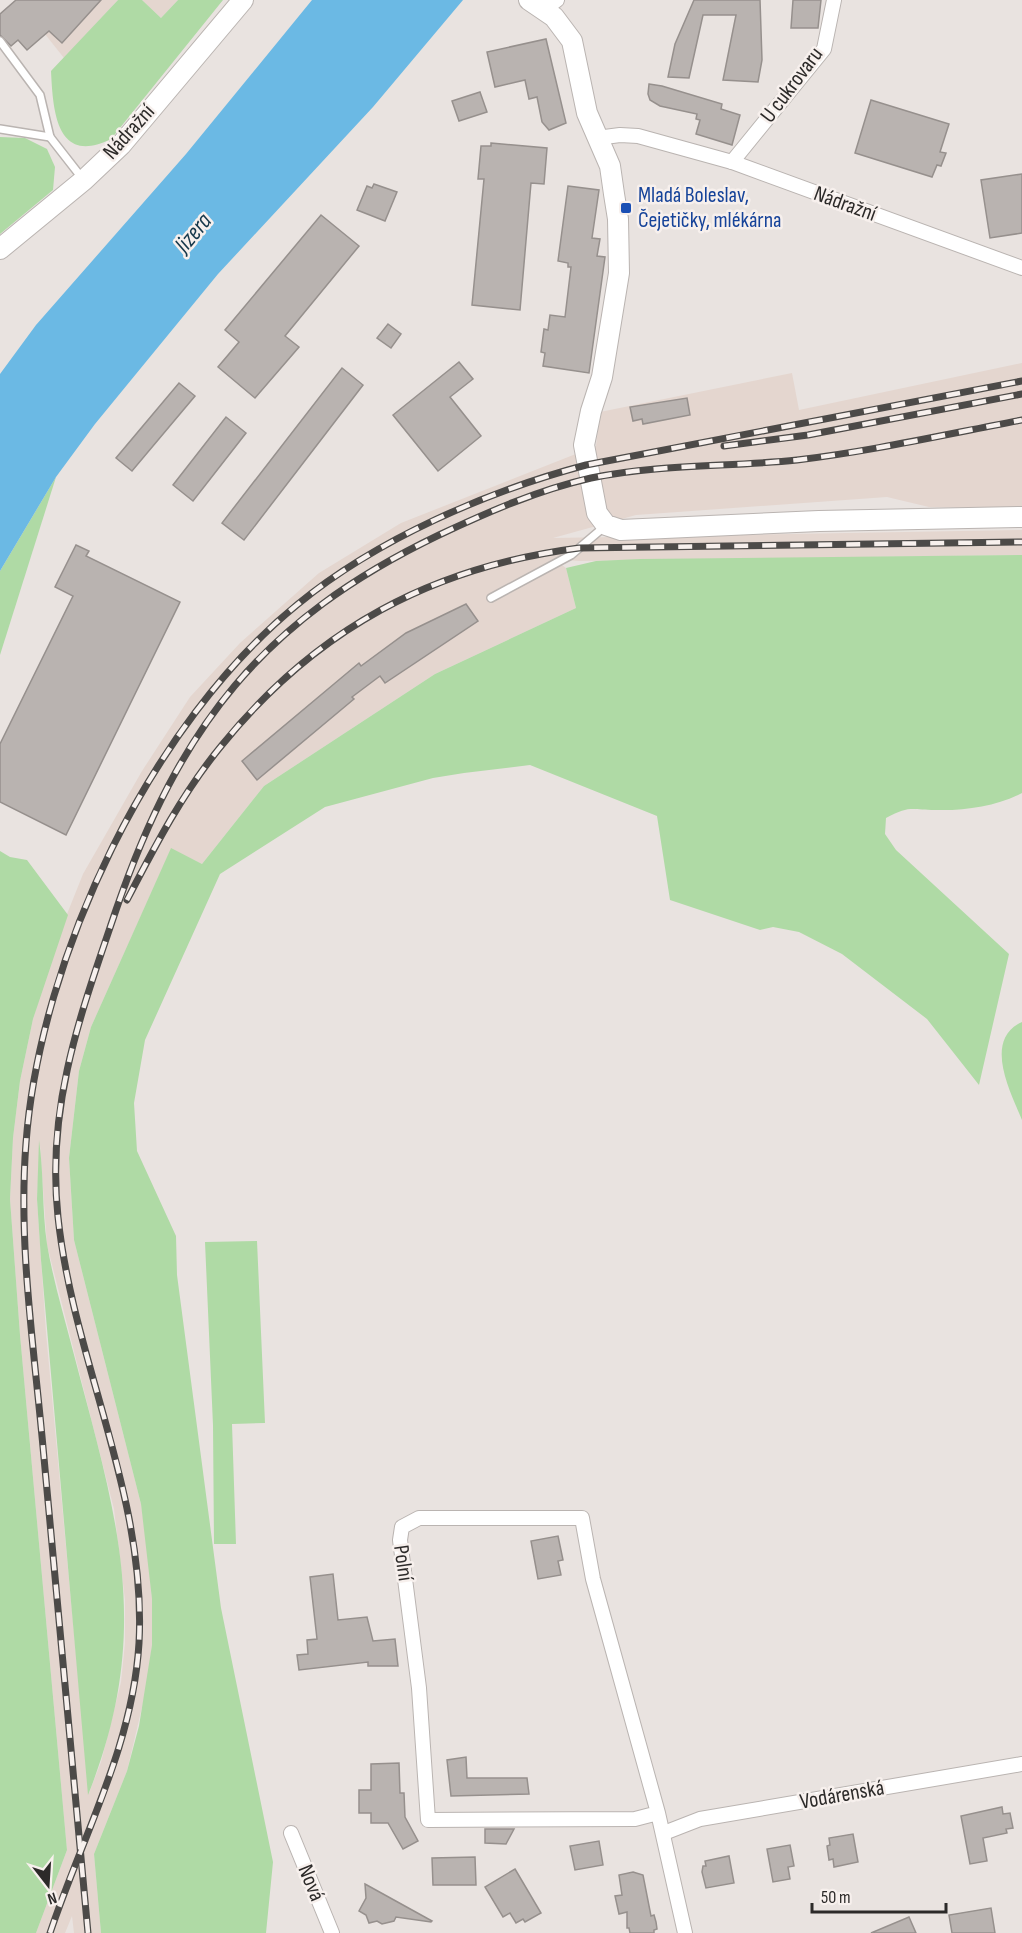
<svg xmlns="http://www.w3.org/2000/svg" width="1022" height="1933" font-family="'Sofia Sans Condensed',sans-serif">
	<rect width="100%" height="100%" fill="#e9e3e0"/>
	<g fill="#e4d6cf" fill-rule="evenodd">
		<polygon points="18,0 118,0 64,58"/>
		<polygon points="142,0 178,0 161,18"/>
		<path d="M 1022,363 L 1022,508 L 929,507 L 887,497 L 636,515 L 553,538 L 1022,530 L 1022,555 L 579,561 L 554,559 L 566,568 L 576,608 L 435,674 L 264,786 L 202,864 L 171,849 L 91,1027 L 79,1071 L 69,1158 L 74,1240 L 141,1504 L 148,1552 L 152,1599 L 152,1645 L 147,1686 L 127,1771 L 94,1854 L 101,1933 L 74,1933 L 72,1916 L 65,1933 L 36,1933 L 67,1850 L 20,1335 L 10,1199 L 13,1138 L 20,1081 L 33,1019 L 57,939 L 83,874 L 142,771 L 190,697 L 240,643 L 319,573 L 401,523 L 596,446 L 600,412 L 792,373 L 799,410 ZM 40,1145 L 47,1245 L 114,1509 L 125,1600 L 125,1643 L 121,1682 L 101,1762 L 89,1793 L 46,1333 L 37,1199 Z"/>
	</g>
	<g fill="#afdaa5">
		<path d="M 118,0 L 142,0 L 161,18 L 178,0 L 223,0 L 111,139 C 55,167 53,107 51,71 Z"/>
		<polygon points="0,137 25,138 47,149 55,167 53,190 0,234"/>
		<polygon points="56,477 0,655 0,571"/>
		<path d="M 1022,555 L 1022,793 C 997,806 965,811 935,810 C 911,810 910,805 886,818 L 885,834 L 896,850 L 1009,954 L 979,1085 L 927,1019 L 842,954 L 799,932 L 773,927 L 760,930 L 670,900 L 657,816 L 530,765 L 464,773 L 433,778 L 325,807 L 220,874 L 145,1040 L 134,1103 L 137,1151 L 176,1236 L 177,1275 L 221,1608 L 273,1862 L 266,1933 L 101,1933 L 94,1854 L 127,1771 L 139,1726 L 152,1645 L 152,1599 L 141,1504 L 74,1240 L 69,1158 L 79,1071 L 91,1027 L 171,848 L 202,864 L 264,786 L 435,674 L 576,608 L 566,568 L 596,561 L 640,559 Z"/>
		<polygon points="0,851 10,857 27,860 68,915 33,1019 20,1081 13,1138 10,1199 20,1335 67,1850 36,1933 0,1933"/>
		<path d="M 1022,1022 L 1022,1120 C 1010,1091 983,1040 1022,1022 Z"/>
		<path d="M 39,1140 C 44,1175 42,1210 47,1244 C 53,1280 64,1316 73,1351 C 116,1515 155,1628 88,1795 L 41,1260 L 37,1199 Z"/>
		<polygon points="257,1241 265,1423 232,1424 236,1544 214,1544 213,1425 205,1242"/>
	</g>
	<polygon fill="#6bb9e4" points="312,0 463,0 373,107 218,274 95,424 56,477 0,571 0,374 36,325 186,154"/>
	<g fill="#b9b3b0" stroke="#96908d" stroke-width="1.5">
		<polygon points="16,0 101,0 62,43 49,31 27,50 18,40 11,46 0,35 0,14"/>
		<polygon points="694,0 760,0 762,60 758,82 723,80 736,15 703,15 689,78 668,77 675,44"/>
		<polygon points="793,0 821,0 818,28 791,28"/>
		<polygon points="546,39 566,123 549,130 542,122 537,97 529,99 525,80 495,87 487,52"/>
		<polygon points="649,84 662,86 722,104 721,109 740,115 732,145 696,134 700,120 696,119 697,114 660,106 650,100 648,94"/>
		<polygon points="480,92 487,112 459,121 452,101"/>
		<polygon points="871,100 949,124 940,152 946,153 941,166 937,165 932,177 855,153"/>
		<polygon points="491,143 547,148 544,184 531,183 520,310 472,305 484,179 478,179 481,146 491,146"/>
		<polygon points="1022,174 1022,233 990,238 981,180"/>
		<polygon points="374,184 397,192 385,221 357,210 367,186 372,188"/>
		<polygon points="568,186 599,190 592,238 600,239 597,256 605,257 589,373 543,366 545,353 541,352 544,329 548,330 550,315 565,317 571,267 568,267 568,263 558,261"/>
		<polygon points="321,215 359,246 285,336 299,347 255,398 218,367 239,342 225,330"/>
		<polygon points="388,324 401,334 391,348 377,338"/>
		<polygon points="459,362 473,379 450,397 481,436 438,471 393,415"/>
		<polygon points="342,368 363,385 244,540 222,523"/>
		<polygon points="179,383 195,396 132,471 116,458"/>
		<polygon points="687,398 690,415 643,424 642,419 633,421 630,407"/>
		<polygon points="226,417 246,433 193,501 173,485"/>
		<polygon points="76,545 89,551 86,556 180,602 66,835 0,802 0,744 73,596 55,587"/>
		<polygon points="466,604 478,621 385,683 380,676 352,697 354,699 257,780 242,761 359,663 361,666 406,633"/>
		<polygon points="558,1536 563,1560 558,1561 561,1575 538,1579 531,1541"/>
		<polygon points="333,1574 338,1620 367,1617 373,1641 395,1639 398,1666 368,1666 368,1662 299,1670 297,1655 308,1654 307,1640 317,1639 310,1577"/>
		<polygon points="466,1757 467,1778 527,1778 529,1794 451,1796 447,1760"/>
		<polygon points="399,1763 400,1793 404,1793 405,1817 418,1841 403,1849 388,1823 371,1823 371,1813 359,1813 359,1790 371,1790 371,1764"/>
		<polygon points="1002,1807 1003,1814 1010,1813 1013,1828 1006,1829 1007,1833 983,1838 987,1861 970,1864 961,1816"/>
		<polygon points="485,1829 514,1829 506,1844 485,1843"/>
		<polygon points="853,1834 858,1862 834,1867 833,1859 829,1860 827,1846 830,1845 829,1838"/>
		<polygon points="599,1841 603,1865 575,1870 570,1846"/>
		<polygon points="790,1845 794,1866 788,1867 790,1879 773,1882 767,1849"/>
		<polygon points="729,1856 734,1883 706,1888 702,1872 703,1866 706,1866 705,1861"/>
		<polygon points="475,1857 476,1885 433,1885 432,1858"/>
		<polygon points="515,1869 541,1913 525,1922 523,1919 516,1923 510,1913 503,1917 485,1887"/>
		<polygon points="633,1872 643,1875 651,1916 654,1915 656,1922 657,1929 654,1930 654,1933 630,1933 629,1928 627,1928 627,1912 619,1914 615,1896 622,1895 619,1875"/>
		<polygon points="365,1884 432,1921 431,1922 396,1917 394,1921 382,1924 377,1921 369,1923 366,1915 359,1911 366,1898"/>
		<polygon points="991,1908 995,1933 952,1933 949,1915"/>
		<polygon points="909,1917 916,1933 871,1933"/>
	</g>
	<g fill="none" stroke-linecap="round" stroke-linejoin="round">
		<g stroke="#bab4b1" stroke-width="10">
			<g id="lane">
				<polyline points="0,41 40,95 50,137 82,178"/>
				<polyline points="0,129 50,137"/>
				<polyline points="491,598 571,555 604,527"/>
			</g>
		</g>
		<g stroke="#bab4b1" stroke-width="16">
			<g id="street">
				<polyline points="544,10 557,0"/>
				<polyline points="597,138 620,135 638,136 732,162 1022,268"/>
				<polyline points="732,162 824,49 834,0"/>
				<polyline points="658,1813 635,1819 428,1820 419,1688 400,1540 402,1527 419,1518 582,1518 593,1579 658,1813 685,1933"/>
				<polyline points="291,1833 332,1933"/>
				<polyline points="664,1833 700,1819 1022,1764"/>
			</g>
		</g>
		<g stroke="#bab4b1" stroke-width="22">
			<g id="secondary">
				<polyline points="529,0 554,17 572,41 587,113 610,166 614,194 618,219 619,273 602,377 591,411 584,445 597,513 606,525 621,530 819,521 1022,517"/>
				<polyline points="0,249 84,180 121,145 243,0"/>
			</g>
		</g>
		<use href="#lane" stroke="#fff" stroke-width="7"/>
		<use href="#street" stroke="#fff" stroke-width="14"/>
		<use href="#secondary" stroke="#fff" stroke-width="20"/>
		<g stroke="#4c4a48" stroke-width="7">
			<g id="rail">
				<polyline points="724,446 808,435 1022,394"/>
				<path d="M 127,900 C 155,846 183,792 222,745 C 316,629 432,567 579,548 L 1022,542"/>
				<path d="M 50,1933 C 82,1837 133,1746 139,1643 C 147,1494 73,1361 58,1217 C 46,1105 81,1013 116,910 C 179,727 262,620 439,535 C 488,512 538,490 591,478 C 659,464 729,467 797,460 C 873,451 947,434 1022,420"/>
				<path d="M 88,1933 C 73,1771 58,1609 43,1447 C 34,1347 18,1244 26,1143 C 40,956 151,723 298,604 C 377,539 488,491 586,465 L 1022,381"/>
			</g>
		</g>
		<use href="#rail" stroke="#f7f0ed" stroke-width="4.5" stroke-dasharray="14" stroke-linecap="butt"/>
	</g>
	<rect fill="#1a4fb4" stroke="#f7f0ed" stroke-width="2" x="620" y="202" width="12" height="12" rx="3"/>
	<g text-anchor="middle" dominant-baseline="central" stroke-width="5" stroke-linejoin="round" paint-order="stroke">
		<g font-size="22" fill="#2c2a29" stroke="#f7f0ed">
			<text transform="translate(792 85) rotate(-53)">U cukrovaru</text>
			<text transform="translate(129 132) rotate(-48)">Nádražní</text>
			<text transform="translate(845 204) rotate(20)">Nádražní</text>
			<text transform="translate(403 1563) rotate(82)">Polní</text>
			<text transform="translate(842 1795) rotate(-10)">Vodárenská</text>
			<text transform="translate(311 1883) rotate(68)">Nová</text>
		</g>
		<g font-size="22" fill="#164399" stroke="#f7f0ed" text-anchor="start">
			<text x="638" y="195">Mladá Boleslav,<tspan x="638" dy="25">Čejetičky, mlékárna</tspan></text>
		</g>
		<g font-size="24" font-style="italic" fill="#16384b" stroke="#f7f0ed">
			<text transform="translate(193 233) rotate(-50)">Jizera</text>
		</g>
	</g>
	<g transform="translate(48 1885) rotate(163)" stroke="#f7f0ed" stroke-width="4.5" paint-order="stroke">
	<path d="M0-4.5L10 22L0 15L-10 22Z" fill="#2c2a29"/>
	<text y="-9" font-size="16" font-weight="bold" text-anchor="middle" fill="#2c2a29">N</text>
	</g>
	<path d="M812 1903v9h134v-9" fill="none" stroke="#2c2a29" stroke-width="3"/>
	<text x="821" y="1903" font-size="18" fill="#2c2a29" stroke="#f7f0ed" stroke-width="4.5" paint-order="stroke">50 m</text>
</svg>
